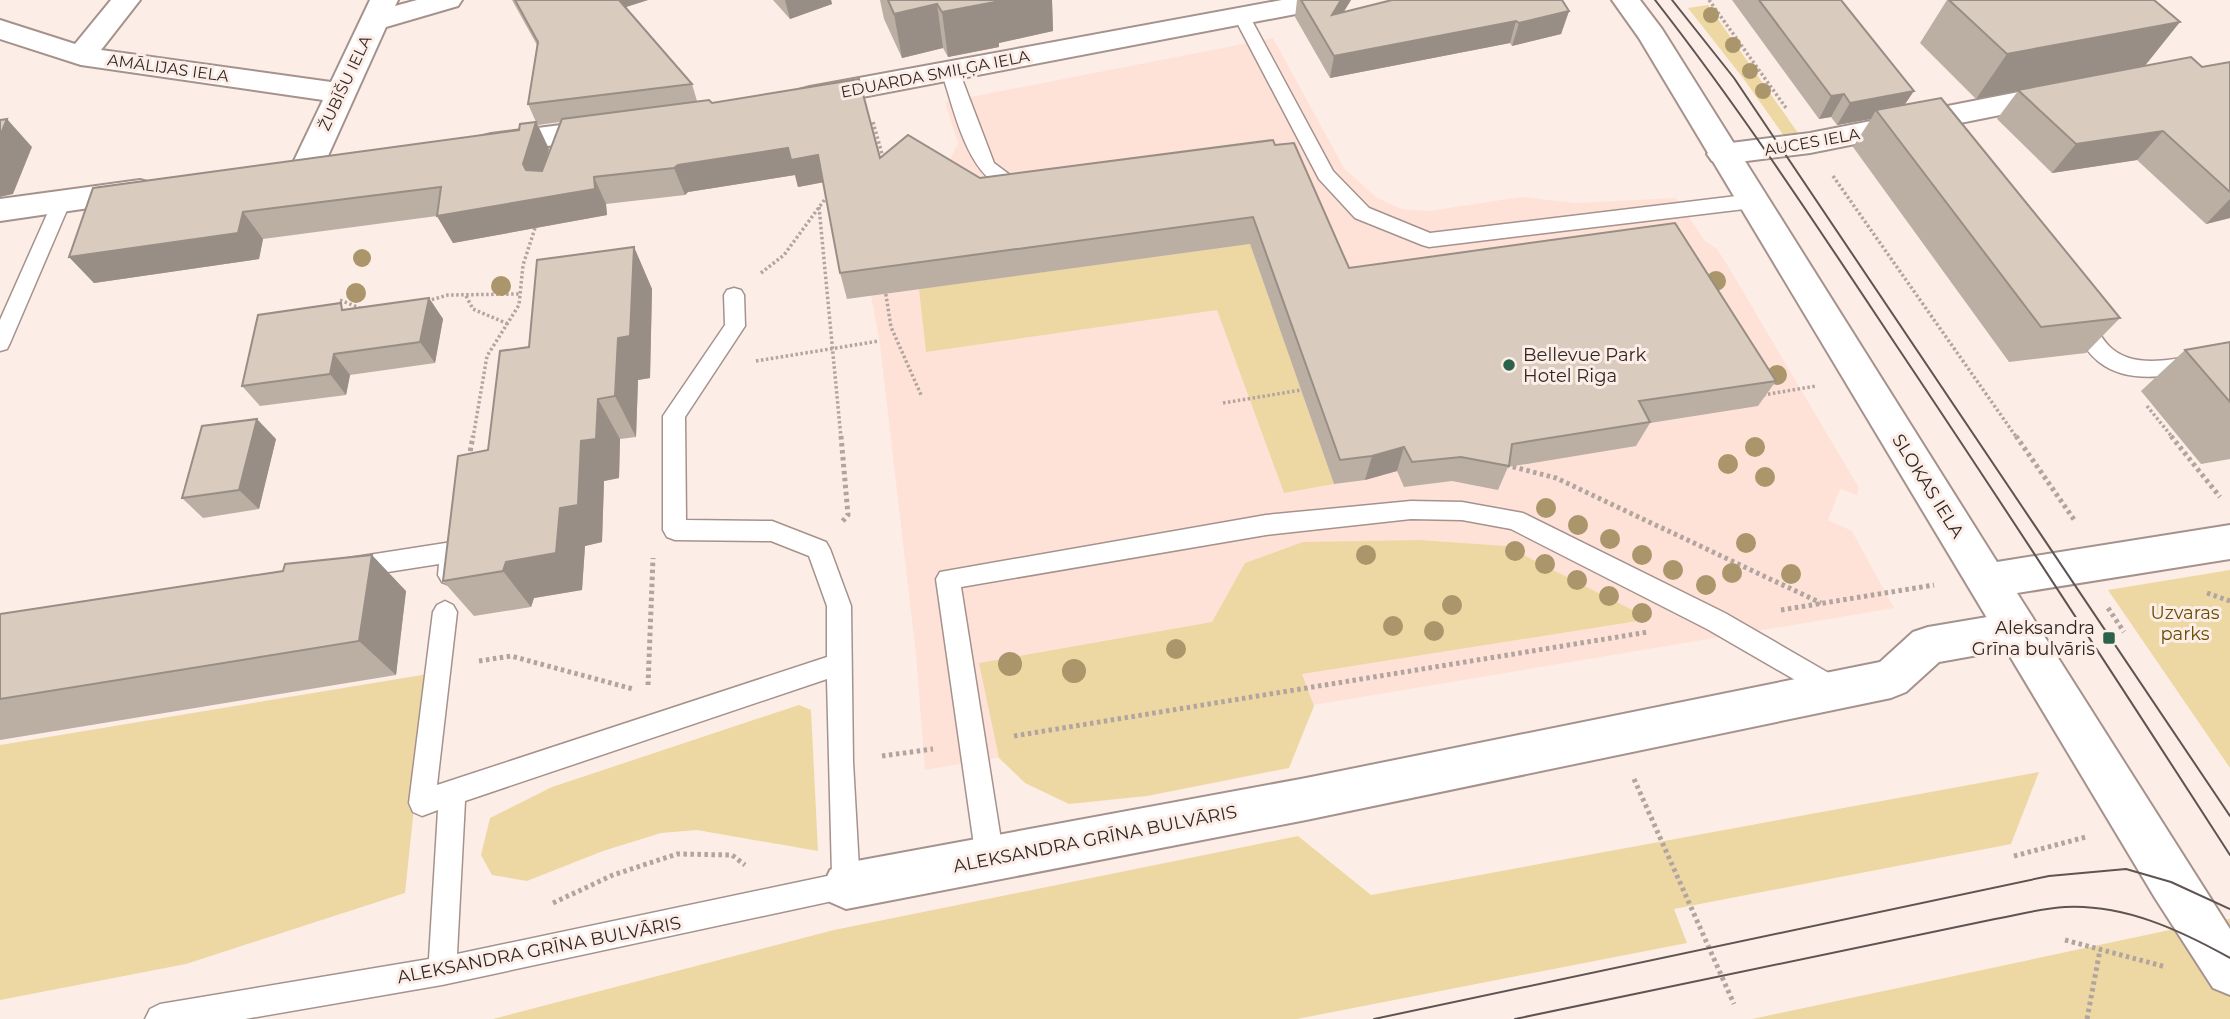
<svg xmlns="http://www.w3.org/2000/svg" width="2230" height="1019" font-family="Montserrat,sans-serif">
	<rect width="100%" height="100%" fill="#fdede7"/>
	<polygon fill="#fee2d8" points="1273,38 1344,168 1377,198 1402,209 1429,211 1521,197 1576,203 1676,198 1705,241 1716,248 1725,261 1859,488 1857,495 1840,489 1828,520 1852,531 1894,608 925,770 916,655 880,345 863,251 950,159 958,143 945,102"/>
	<g fill="#edd8a4">
		<polygon points="1708,5 1798,133 1784,136 1743,78 1688,8"/>
		<polygon points="1250,244 1334,484 1284,493 1217,310 926,352 919,289"/>
		<polygon points="1419,540 1506,546 1650,619 1302,674 1314,706 1289,768 1147,796 1069,804 1025,783 999,758 979,663 1212,622 1245,563 1303,542"/>
		<polygon points="2230,570 2230,768 2108,590"/>
		<polygon points="428,674 405,893 186,964 0,1000 0,745"/>
		<polygon points="799,705 811,710 818,851 697,830 661,833 603,851 527,881 492,875 481,855 490,818 552,787"/>
		<polygon points="2039,772 2011,844 1674,909 1687,943 1297,1019 493,1019 834,930 1298,836 1371,895"/>
		<polygon points="2230,919 2230,1019 1752,1019 2212,921"/>
	</g>
	<g fill="none" stroke-linecap="round" stroke-linejoin="round">
		<g stroke="#a5928c" stroke-width="3">
			<g id="lane">
				<polygon points="1242,12 1250,17 1333,171 1369,208 1430,233 1753,194 1760,196 1762,201 1760,206 1753,208 1429,247 1422,245 1355,218 1319,179 1234,17"/>
				<path d="M 950,66 L 959,71 L 994,163 L 1010,175 L 1033,178 L 1035,183 L 1033,188 C 971,205 956,112 941,71 Z"/>
				<polygon points="61,196 68,198 70,203 10,343 7,349 0,351 0,320 52,203 54,198"/>
				<path d="M 734,288 L 741,290 L 744,295 L 745,326 L 685,417 L 686,520 L 772,521 L 826,542 L 830,549 L 851,606 L 853,762 L 860,886 L 856,896 L 442,985 L 245,1019 L 145,1019 L 150,1009 L 160,1004 L 429,959 L 438,810 L 422,816 L 413,812 L 409,803 L 433,612 L 437,605 L 445,601 L 453,605 L 457,612 L 437,785 L 827,657 L 827,606 L 809,556 L 771,541 L 675,540 L 667,537 L 663,530 L 663,416 L 725,325 L 724,295 L 727,290 ZM 827,679 L 832,875 L 457,954 L 465,801 Z"/>
				<path d="M 2076,310 C 2091,315 2098,335 2109,346 C 2137,375 2196,354 2230,347 L 2230,363 C 2190,371 2135,390 2099,362 C 2086,352 2078,336 2069,323 L 2066,318 L 2069,313 Z"/>
				<polygon points="1411,501 1462,502 1523,513 1725,613 1846,683 1850,691 1846,699 1837,702 1828,699 1707,629 1511,529 1462,520 1411,519 1266,535 961,587 1004,859 1000,868 990,872 980,868 976,859 936,579 940,572 1266,515"/>
				<path d="M 452,542 L 460,545 C 466,556 464,571 458,582 L 450,585 L 442,582 L 438,575 L 439,564 L 349,578 L 341,575 L 337,568 L 341,561 L 349,558 Z"/>
			</g>
		</g>
		<g stroke="#a5928c" stroke-width="4">
			<g id="street">
				<polygon points="111,0 140,0 101,50 331,82 370,0 398,0 395,6 417,0 462,0 458,6 386,27 323,167 318,174 307,178 296,174 291,167 323,100 81,65 0,39 0,20 75,44"/>
				<polygon points="1282,0 1341,0 1337,6 1327,8 810,107 799,104 795,97 799,90 810,87"/>
				<polygon points="2059,84 2070,87 2074,94 2070,101 1810,153 1723,164 1712,161 1707,154 1712,147 1723,144 1810,133"/>
				<polygon points="608,119 619,122 623,129 619,136 491,154 480,151 476,144 480,137 491,134"/>
				<polygon points="140,180 151,183 156,191 151,199 0,221 0,199"/>
				<polygon points="2017,612 2032,617 2038,630 2032,643 2017,648 1939,662 1906,692 1891,698 1306,820 846,909 830,902 823,886 830,870 846,863 1306,778 1880,662 1913,632 1928,627"/>
			</g>
		</g>
		<g stroke="#a5928c" stroke-width="4">
			<polygon id="secondary" points="1612,0 1640,0 1662,29 1997,562 2230,525 2230,559 2017,593 2230,929 2230,995 2213,988 2155,898 1639,38"/>
		</g>
		<g stroke="#b2a5a0" stroke-width="3.5" stroke-dasharray="2.5 2.5" stroke-linecap="butt">
			<polyline points="1709,0 1786,108"/>
			<polyline points="873,122 884,161"/>
			<polyline points="1833,176 2017,438"/>
			<polyline points="819,207 841,438"/>
			<polyline points="761,273 784,255 828,195"/>
			<polyline points="885,289 891,327 922,397"/>
			<polyline points="466,296 473,309 508,324"/>
			<polyline points="340,300 362,309"/>
			<polyline points="427,301 448,295 520,294"/>
			<polyline points="756,361 879,341"/>
			<polyline points="1763,395 1816,386"/>
			<polyline points="1223,403 1301,390"/>
			<polyline points="2147,406 2173,438"/>
			<polyline points="473,438 487,356 519,305 523,265 536,225"/>
		</g>
		<g stroke="#b2a5a0" stroke-width="5" stroke-dasharray="3.5 3.5" stroke-linecap="butt">
			<polyline points="841,436 848,515 842,522"/>
			<polyline points="2016,436 2075,521"/>
			<polyline points="2171,436 2220,497"/>
			<polyline points="469,458 473,436"/>
			<polyline points="1506,465 1556,478 1821,603"/>
			<polyline points="2207,593 2230,601"/>
			<polyline points="2108,608 2124,632"/>
			<polyline points="1781,610 1934,585"/>
			<polyline points="479,661 511,656 633,689"/>
			<polyline points="648,685 653,558"/>
			<polyline points="1014,736 1648,632"/>
			<polyline points="882,756 933,749"/>
			<polyline points="1634,779 1734,1004"/>
			<polyline points="2014,856 2086,837"/>
			<polyline points="553,903 613,875 677,854 732,855 745,865"/>
			<polyline points="2065,940 2166,967"/>
			<polyline points="2087,1019 2100,950"/>
		</g>
		<use href="#lane" fill="#fff" fill-rule="evenodd"/>
		<use href="#street" fill="#fff" fill-rule="evenodd"/>
		<use href="#secondary" fill="#fff" fill-rule="evenodd"/>
		<g stroke="#5e5451" stroke-width="2">
			<path d="M 1655,0 C 1741,110 1817,226 1894,342 C 2008,512 2119,683 2230,855"/>
			<polyline points="1672,0 1734,78 2230,816"/>
			<polyline points="1374,1019 2049,876 2126,869 2171,882 2230,909"/>
			<path d="M 1515,1019 L 1995,919 C 2018,915 2042,908 2065,907 C 2124,904 2180,930 2230,958"/>
		</g>
	</g>
	<g fill="#aa966a">
		<circle cx="1711" cy="15" r="8"/>
		<circle cx="1733" cy="45" r="8"/>
		<circle cx="1750" cy="71" r="8"/>
		<circle cx="1763" cy="91" r="8"/>
		<circle cx="362" cy="258" r="9"/>
		<circle cx="1716" cy="281" r="10"/>
		<circle cx="501" cy="286" r="10"/>
		<circle cx="356" cy="293" r="10"/>
		<circle cx="1777" cy="375" r="10"/>
		<circle cx="1755" cy="447" r="10"/>
		<circle cx="1728" cy="464" r="10"/>
		<circle cx="1765" cy="477" r="10"/>
		<circle cx="1546" cy="508" r="10"/>
		<circle cx="1578" cy="525" r="10"/>
		<circle cx="1610" cy="539" r="10"/>
		<circle cx="1746" cy="543" r="10"/>
		<circle cx="1515" cy="551" r="10"/>
		<circle cx="1366" cy="555" r="10"/>
		<circle cx="1642" cy="555" r="10"/>
		<circle cx="1545" cy="564" r="10"/>
		<circle cx="1673" cy="570" r="10"/>
		<circle cx="1732" cy="573" r="10"/>
		<circle cx="1791" cy="574" r="10"/>
		<circle cx="1577" cy="580" r="10"/>
		<circle cx="1706" cy="585" r="10"/>
		<circle cx="1609" cy="596" r="10"/>
		<circle cx="1452" cy="605" r="10"/>
		<circle cx="1642" cy="613" r="10"/>
		<circle cx="1393" cy="626" r="10"/>
		<circle cx="1434" cy="631" r="10"/>
		<circle cx="1176" cy="649" r="10"/>
		<circle cx="1010" cy="664" r="12"/>
		<circle cx="1074" cy="671" r="12"/>
	</g>
	<g fill="#bbafa3" fill-rule="evenodd">
		<path d="M 512,0 L 648,0 L 625,7 L 692,84 L 697,101 L 712,103 L 880,158 L 980,178 L 1275,145 L 1349,268 L 1776,381 L 1758,406 L 1650,423 L 1636,446 L 1508,467 L 1498,490 L 1452,481 L 1404,487 L 1397,471 L 1365,480 L 1334,484 L 1250,244 L 847,299 L 840,273 L 823,182 L 798,187 L 795,175 L 688,192 L 685,195 L 606,204 L 607,215 L 453,243 L 437,216 L 263,239 L 259,259 L 94,283 L 69,257 L 519,130 L 536,122 L 528,104 L 537,45 ZM 560,122 L 547,158 L 549,149 L 538,125 Z"/>
		<polygon points="773,0 831,0 832,4 790,19"/>
		<polygon points="880,0 1052,0 1053,31 999,43 999,47 948,57 943,48 902,58 884,19"/>
		<polygon points="1297,0 1351,0 1343,12 1569,11 1561,34 1512,46 1510,43 1330,78 1295,17"/>
		<polygon points="1732,0 1841,0 1905,105 2120,318 2086,353 2009,362 1853,147 1871,119 1837,125 1831,117 1819,119"/>
		<polygon points="1947,0 2154,0 2145,66 2202,67 2230,62 2230,218 2206,224 2137,160 2052,173 1997,119 2018,91 1976,99 1920,43"/>
		<polygon points="634,247 652,289 650,378 638,380 636,437 620,439 619,478 604,481 602,542 585,546 582,590 534,598 531,607 474,616 443,581 488,450 529,347"/>
		<polygon points="429,298 443,319 435,363 350,375 346,395 260,406 242,386 346,309"/>
		<polygon points="2230,342 2230,459 2201,464 2141,391 2185,350"/>
		<polygon points="276,439 259,509 203,518 182,498"/>
		<polygon points="406,591 396,675 0,740 0,614"/>
	</g>
	<g fill="#988e85">
		<polygon points="613,0 648,0 617,10"/>
		<polygon points="785,0 831,0 832,4 790,19"/>
		<polygon points="993,0 1052,0 1053,31 999,43 999,47 948,57 942,12"/>
		<polygon points="1341,0 1351,0 1328,38 1332,15"/>
		<polygon points="937,4 943,48 902,58 894,14"/>
		<polygon points="1569,11 1561,34 1512,46 1519,23"/>
		<polygon points="1516,21 1510,43 1330,78 1334,56"/>
		<polygon points="2180,22 2144,67 1976,99 2007,54"/>
		<polygon points="1914,91 1899,113 1876,110 1871,119 1837,125 1850,103"/>
		<polygon points="1844,94 1831,117 1819,119 1831,96"/>
		<polygon points="7,119 32,147 13,194 0,197 0,136"/>
		<polygon points="536,122 549,149 537,191 523,164"/>
		<polygon points="2163,131 2137,160 2052,173 2076,144"/>
		<polygon points="788,148 818,155 825,182 798,187 795,175 688,192 685,195 674,168 678,165"/>
		<polygon points="594,177 606,204 607,215 453,243 437,216"/>
		<polygon points="2230,199 2230,218 2206,224"/>
		<polygon points="243,212 263,239 259,259 94,283 69,257"/>
		<polygon points="634,247 652,289 650,378 638,380 636,437 615,396 618,338"/>
		<polygon points="429,298 443,319 435,363 420,342"/>
		<polygon points="334,354 350,375 346,395 330,374"/>
		<polygon points="598,399 620,439 619,478 604,481 602,542 585,546 582,590 534,598 531,607 503,571 506,562 560,508 581,441"/>
		<polygon points="257,419 276,439 259,509 239,490"/>
		<polygon points="1404,447 1397,471 1365,480 1372,456"/>
		<polygon points="372,555 406,591 396,675 359,641"/>
	</g>
	<g fill="#d9cbbe" stroke="#988e85" stroke-width="2">
		<polygon points="515,0 619,0 692,84 528,104 538,42"/>
		<polygon points="888,0 994,0 995,2 942,12 937,4 894,14"/>
		<polygon points="1301,0 1341,0 1332,15 1392,0 1562,0 1569,11 1519,23 1516,21 1334,56"/>
		<polygon points="1759,0 1841,0 1914,91 1850,103 1844,94 1831,96"/>
		<polygon points="1949,0 2154,0 2180,22 2007,54"/>
		<polygon points="2191,57 2202,67 2230,62 2230,192 2163,131 2076,144 2018,90"/>
		<polygon points="859,79 880,158 908,135 980,178 1273,140 1275,145 1294,143 1349,268 1675,223 1776,381 1639,401 1650,422 1512,444 1509,466 1461,457 1412,462 1404,447 1372,456 1340,460 1253,217 840,273 818,155 791,160 788,148 678,165 674,168 594,177 595,189 437,216 441,187 243,212 238,233 69,257 93,188 519,130 520,124 536,122 523,164 526,170 542,171 562,119 709,100 712,103"/>
		<polygon points="1941,98 2120,318 2041,327 1876,110"/>
		<polygon points="7,119 0,136 0,120"/>
		<polygon points="634,247 630,336 618,338 615,396 598,399 596,439 581,441 578,505 560,508 556,553 506,562 503,571 443,581 458,456 488,450 500,351 529,347 537,260"/>
		<polygon points="429,298 420,342 334,354 330,374 242,386 258,315 341,303 342,310"/>
		<polygon points="2230,342 2230,402 2185,350"/>
		<polygon points="257,419 239,490 182,498 202,426"/>
		<polygon points="372,555 359,641 0,699 0,614 283,571 285,564"/>
	</g>
	<g fill="#2b6249" stroke="#fdede7" stroke-width="2.5">
		<circle cx="1509" cy="365" r="7"/>
		<rect x="2102" y="631" width="14" height="14" rx="3.5"/>
	</g>
	<g text-anchor="middle" dominant-baseline="central" stroke-width="6" stroke-linejoin="round" paint-order="stroke">
		<g font-size="16" fill="#2f2725" stroke="#fdede7">
			<text transform="translate(168 68) rotate(8)">AMĀLIJAS IELA</text>
			<text transform="translate(935 74) rotate(-11)">EDUARDA SMIĻĢA IELA</text>
			<text transform="translate(345 83) rotate(-65)">ŽUBĪŠU IELA</text>
			<text transform="translate(1812 142) rotate(-10)">AUCES IELA</text>
		</g>
		<g font-size="18" fill="#2f2725" stroke="#fdede7" text-anchor="start">
			<text x="1523" y="355">Bellevue Park<tspan x="1523" dy="21">Hotel Riga</tspan></text>
			<text x="2095" y="628" text-anchor="end">Aleksandra<tspan x="2095" dy="21">Grīna bulvāris</tspan></text>
		</g>
		<g font-size="18" fill="#2f2725" stroke="#fdede7">
			<text transform="translate(1928 486) rotate(58)">SLOKAS IELA</text>
			<text transform="translate(1095 839) rotate(-11)">ALEKSANDRA GRĪNA BULVĀRIS</text>
			<text transform="translate(539 950) rotate(-11)">ALEKSANDRA GRĪNA BULVĀRIS</text>
		</g>
		<g font-size="18" fill="#674f04" stroke="#fdede7">
			<text x="2185" y="613">Uzvaras<tspan x="2185" dy="21">parks</tspan></text>
		</g>
	</g>
</svg>
